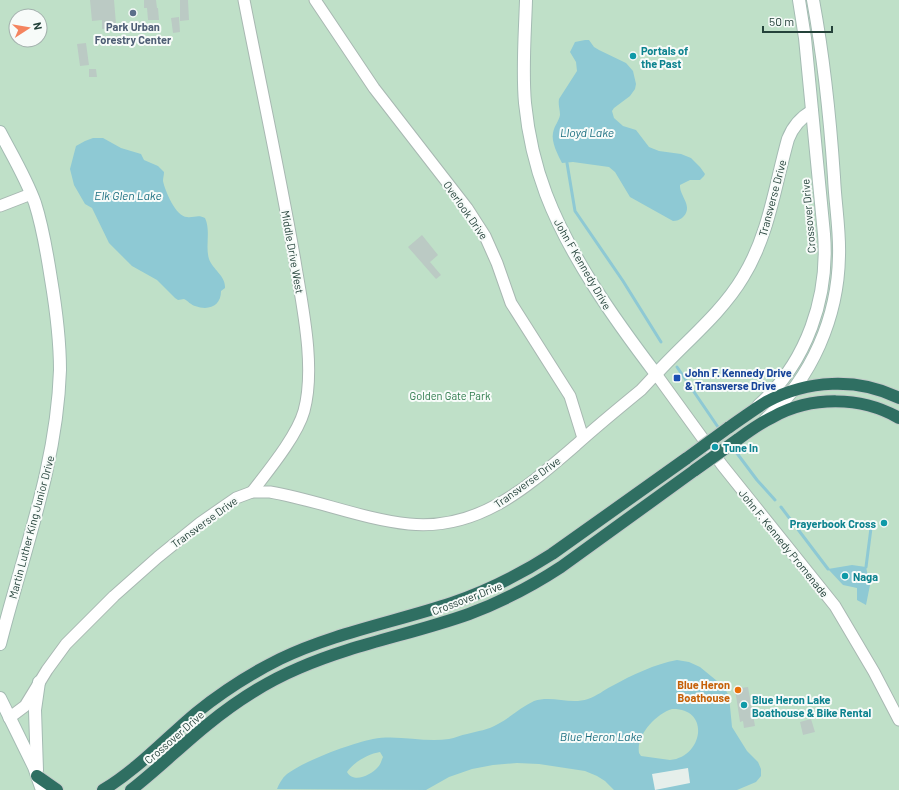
<svg xmlns="http://www.w3.org/2000/svg" width="899" height="790" font-family="Barlow,sans-serif">
	<rect width="100%" height="100%" fill="#e6efeb"/>
	<path fill="#bfe0c8" fill-rule="evenodd" d="M 0,0 L 899,0 L 899,790 L 0,790 ZM 16,16 L 40,16 L 40,40 L 16,40 Z"/>
	<g fill="#8ec9d4" fill-rule="evenodd">
		<path d="M 585,40 L 589,40 L 594,47 L 599,50 L 626,63 L 633,71 L 636,84 L 635,89 L 630,96 L 614,108 L 612,111 L 614,118 L 623,126 L 636,130 L 649,147 L 659,151 L 681,154 L 691,158 L 700,167 L 705,174 L 704,176 L 700,180 L 690,180 L 680,185 C 679,196 695,207 682,218 C 679,220 677,221 673,221 L 630,197 L 615,172 L 609,167 L 573,162 L 562,163 C 558,155 551,142 553,133 C 554,126 559,121 560,115 C 560,109 558,105 559,99 L 577,71 L 576,62 L 570,52 L 575,42 Z"/>
		<path d="M 93,138 L 103,138 L 121,148 L 141,154 L 144,160 L 158,166 L 164,172 C 164,175 163,178 163,181 C 165,191 176,217 187,217 C 194,218 198,214 205,218 C 211,231 205,246 209,259 C 213,270 226,276 225,288 L 221,291 C 221,306 209,311 195,306 C 191,305 188,301 184,299 L 178,300 L 175,298 L 157,280 L 132,266 L 109,243 L 92,208 L 85,204 L 74,185 L 70,169 L 76,146 L 85,141 Z"/>
		<polygon points="852,565 866,567 870,585 866,605 857,600 857,588 843,585 828,569"/>
		<path d="M 677,660 L 689,662 L 700,667 L 717,681 L 725,689 L 729,696 L 732,727 L 747,751 L 758,762 L 761,769 L 761,776 L 756,782 L 737,790 L 614,790 L 605,781 L 597,776 L 585,771 L 539,764 L 517,763 L 493,765 L 472,769 L 449,777 L 426,790 L 277,789 C 279,784 282,778 287,774 C 304,761 352,743 373,739 C 398,734 424,743 449,739 C 455,738 461,735 467,734 C 478,731 488,730 498,724 C 511,717 521,707 534,701 C 552,695 570,705 588,699 C 597,696 604,690 612,686 C 632,675 655,664 677,660 ZM 672,709 C 711,708 703,757 670,760 L 641,756 L 639,753 C 636,735 656,714 672,709 ZM 380,752 L 383,757 C 381,761 381,764 378,767 C 371,775 354,784 347,772 C 354,762 368,754 380,752 Z"/>
	</g>
	<polygon fill="#e6efeb" points="688,768 690,783 655,790 652,774"/>
	<g fill="none" stroke-linecap="round" stroke-linejoin="round">
		<g stroke="#8ec9d4" stroke-width="3">
			<polyline points="567,163 575,211 623,281 661,342"/>
			<polyline points="677,367 720,430"/>
			<polyline points="733,448 757,480 775,500"/>
			<polyline points="781,507 828,569"/>
			<polyline points="866,567 871,528"/>
		</g>
	</g>
	<g fill="#bbcac4">
		<polygon points="90,0 114,0 116,24 111,25 111,28 102,29 102,20 92,21"/>
		<polygon points="144,0 156,0 157,8 158,8 159,20 148,20 147,8 144,8"/>
		<polygon points="180,0 188,0 189,20 180,21"/>
		<polygon points="179,17 180,32 173,33 171,18"/>
		<polygon points="86,43 89,65 80,66 77,44"/>
		<polygon points="89,69 96,69 97,77 89,77"/>
		<polygon points="422,235 438,255 430,262 441,275 436,279 408,247"/>
		<polygon points="748,687 755,726 744,728 743,721 740,722 735,689"/>
		<polygon points="811,719 815,732 803,735 800,722"/>
	</g>
	<g fill="none" stroke-linecap="round" stroke-linejoin="round">
		<g stroke="#a8b8b2" stroke-width="13">
			<g id="street">
				<path d="M 244,0 C 261,87 280,174 295,261 C 302,305 316,367 304,411 C 297,436 268,471 252,492"/>
				<polyline points="315,0 374,88 467,208 485,236 497,263 511,303 570,396 583,438"/>
				<polyline points="0,206 31,194"/>
				<path d="M 9,718 L 25,706 L 47,670 L 66,644 L 114,596 L 158,557 L 200,523 L 236,498 L 252,492 L 270,492 C 317,500 362,519 409,524 C 479,531 527,487 576,445 C 597,426 619,408 641,390 L 656,374 L 722,465 L 835,606 L 874,672 L 899,720"/>
			</g>
		</g>
		<g stroke="#a4bbb3" stroke-width="14">
			<g id="secondary">
				<path d="M 526,0 C 525,34 522,69 525,103 C 528,133 535,165 546,194 C 570,257 615,320 656,374 C 685,342 721,314 743,277 C 769,235 775,185 788,139 C 793,126 800,118 812,111"/>
				<path d="M 0,132 C 12,155 26,178 35,203 C 43,228 47,253 51,279 C 56,309 60,340 60,370 C 57,465 23,553 0,644"/>
				<path d="M 759,405 C 807,362 829,297 824,234 L 805,38 L 799,0"/>
				<path d="M 766,419 C 812,378 838,317 839,256 C 840,230 835,203 834,177 C 830,118 824,59 813,0"/>
				<polyline points="0,698 34,767 42,790"/>
				<polyline points="37,770 35,710 39,682"/>
			</g>
		</g>
		<g stroke="#c2cac8" stroke-width="14">
			<g id="highway">
				<path d="M 728,428 C 741,419 753,410 766,402 C 807,380 857,377 899,398"/>
				<path d="M 737,440 C 748,432 760,423 773,417 C 811,396 861,396 899,418"/>
				<polyline points="37,776 57,790"/>
				<path d="M 103,790 C 138,769 165,739 196,713 C 222,692 250,674 280,659 C 334,633 395,622 452,603 C 487,591 521,574 552,554 L 687,458"/>
				<path d="M 131,790 C 158,769 181,746 207,725 C 235,702 266,682 299,668 C 354,644 413,634 469,614 C 501,602 532,586 561,567 L 695,470"/>
			</g>
		</g>
		<use href="#street" stroke="#fff" stroke-width="11"/>
		<use href="#secondary" stroke="#fff" stroke-width="12"/>
		<use href="#highway" stroke="#2f6f62" stroke-width="12"/>
		<g stroke="#c2cac8" stroke-width="14" stroke-linecap="butt">
			<g id="highway-bridge">
				<polyline points="687,458 728,428"/>
				<polyline points="695,470 737,440"/>
			</g>
		</g>
		<use href="#highway-bridge" stroke="#2f6f62" stroke-width="12"/>
	</g>
	<circle fill="#5c6f8a" stroke="#f7fbf9" stroke-width="1.5" cx="133" cy="13" r="4"/>
	<g fill="#0f9aa8" stroke="#f7fbf9" stroke-width="1.5">
		<circle cx="633" cy="56" r="4"/>
		<circle cx="715" cy="447" r="4"/>
		<circle cx="884" cy="523" r="4"/>
		<circle cx="845" cy="576" r="4"/>
		<circle cx="744" cy="705" r="4"/>
	</g>
	<rect fill="#1a4fb4" stroke="#f7fbf9" stroke-width="1.5" x="673" y="374" width="8" height="8" rx="2"/>
	<circle fill="#e8710a" stroke="#f7fbf9" stroke-width="1.5" cx="738" cy="690" r="4"/>
	<g text-anchor="middle" dominant-baseline="central" stroke-width="4" stroke-linejoin="round" paint-order="stroke">
		<g font-size="11" font-weight="bold" fill="#4e5e75" stroke="#f7fbf9">
			<text x="133" y="26">Park Urban<tspan x="133" dy="13">Forestry Center</tspan></text>
		</g>
		<g font-size="11" font-weight="bold" fill="#0d838f" stroke="#f7fbf9" text-anchor="start">
			<text x="641" y="50">Portals of<tspan x="641" dy="13">the Past</tspan></text>
			<text x="723" y="447">Tune In</text>
			<text x="876" y="523" text-anchor="end">Prayerbook Cross</text>
			<text x="853" y="576">Naga</text>
			<text x="752" y="699">Blue Heron Lake<tspan x="752" dy="13">Boathouse &amp; Bike Rental</tspan></text>
		</g>
		<g font-size="11" fill="#24423a" stroke="#f7fbf9">
			<text transform="translate(772 198) rotate(-75)">Transverse Drive</text>
			<text transform="translate(466 210) rotate(55)">Overlook Drive</text>
			<text transform="translate(808 216) rotate(-95)">Crossover Drive</text>
			<text transform="translate(293 252) rotate(80)">Middle Drive West</text>
			<text transform="translate(583 264) rotate(60)">John F Kennedy Drive</text>
			<text transform="translate(527 482) rotate(-36)">Transverse Drive</text>
			<text transform="translate(204 522) rotate(-36)">Transverse Drive</text>
			<text transform="translate(31 527) rotate(-75)">Martin Luther King Junior Drive</text>
			<text transform="translate(784 543) rotate(51)">John F. Kennedy Promenade</text>
			<text transform="translate(467 598) rotate(-21)">Crossover Drive</text>
			<text transform="translate(174 737) rotate(-41)">Crossover Drive</text>
		</g>
		<g font-size="11" font-weight="bold" fill="#164399" stroke="#f7fbf9" text-anchor="start">
			<text x="685" y="372">John F. Kennedy Drive<tspan x="685" dy="13">&amp; Transverse Drive</tspan></text>
		</g>
		<g font-size="11" fill="#2d7a4b" stroke="#f7fbf9">
			<text x="450" y="395">Golden Gate Park</text>
		</g>
		<g font-size="11" font-weight="bold" fill="#c56008" stroke="#f7fbf9" text-anchor="end">
			<text x="730" y="684">Blue Heron<tspan x="730" dy="13">Boathouse</tspan></text>
		</g>
		<g font-size="12" font-style="italic" fill="#1c6f80" stroke="#f7fbf9">
			<text x="587" y="132">Lloyd Lake</text>
			<text x="128" y="195">Elk Glen Lake</text>
			<text x="601" y="736">Blue Heron Lake</text>
		</g>
	</g>
	<g transform="translate(28 28) rotate(78)"><circle r="19" fill="#f7fbf9" stroke="#a3b1ad"/>
	<path d="M0-3L7 15L0 10L-7 15Z" fill="#f4845f"/>
	<text y="-6" font-size="11" font-weight="bold" text-anchor="middle" fill="#24423a">N</text>
	</g>
	<path d="M763 26v6h69v-6" fill="none" stroke="#24423a" stroke-width="2"/>
	<text x="769" y="26" font-size="12" fill="#24423a" stroke="#f7fbf9" stroke-width="3" paint-order="stroke">50 m</text>
</svg>
